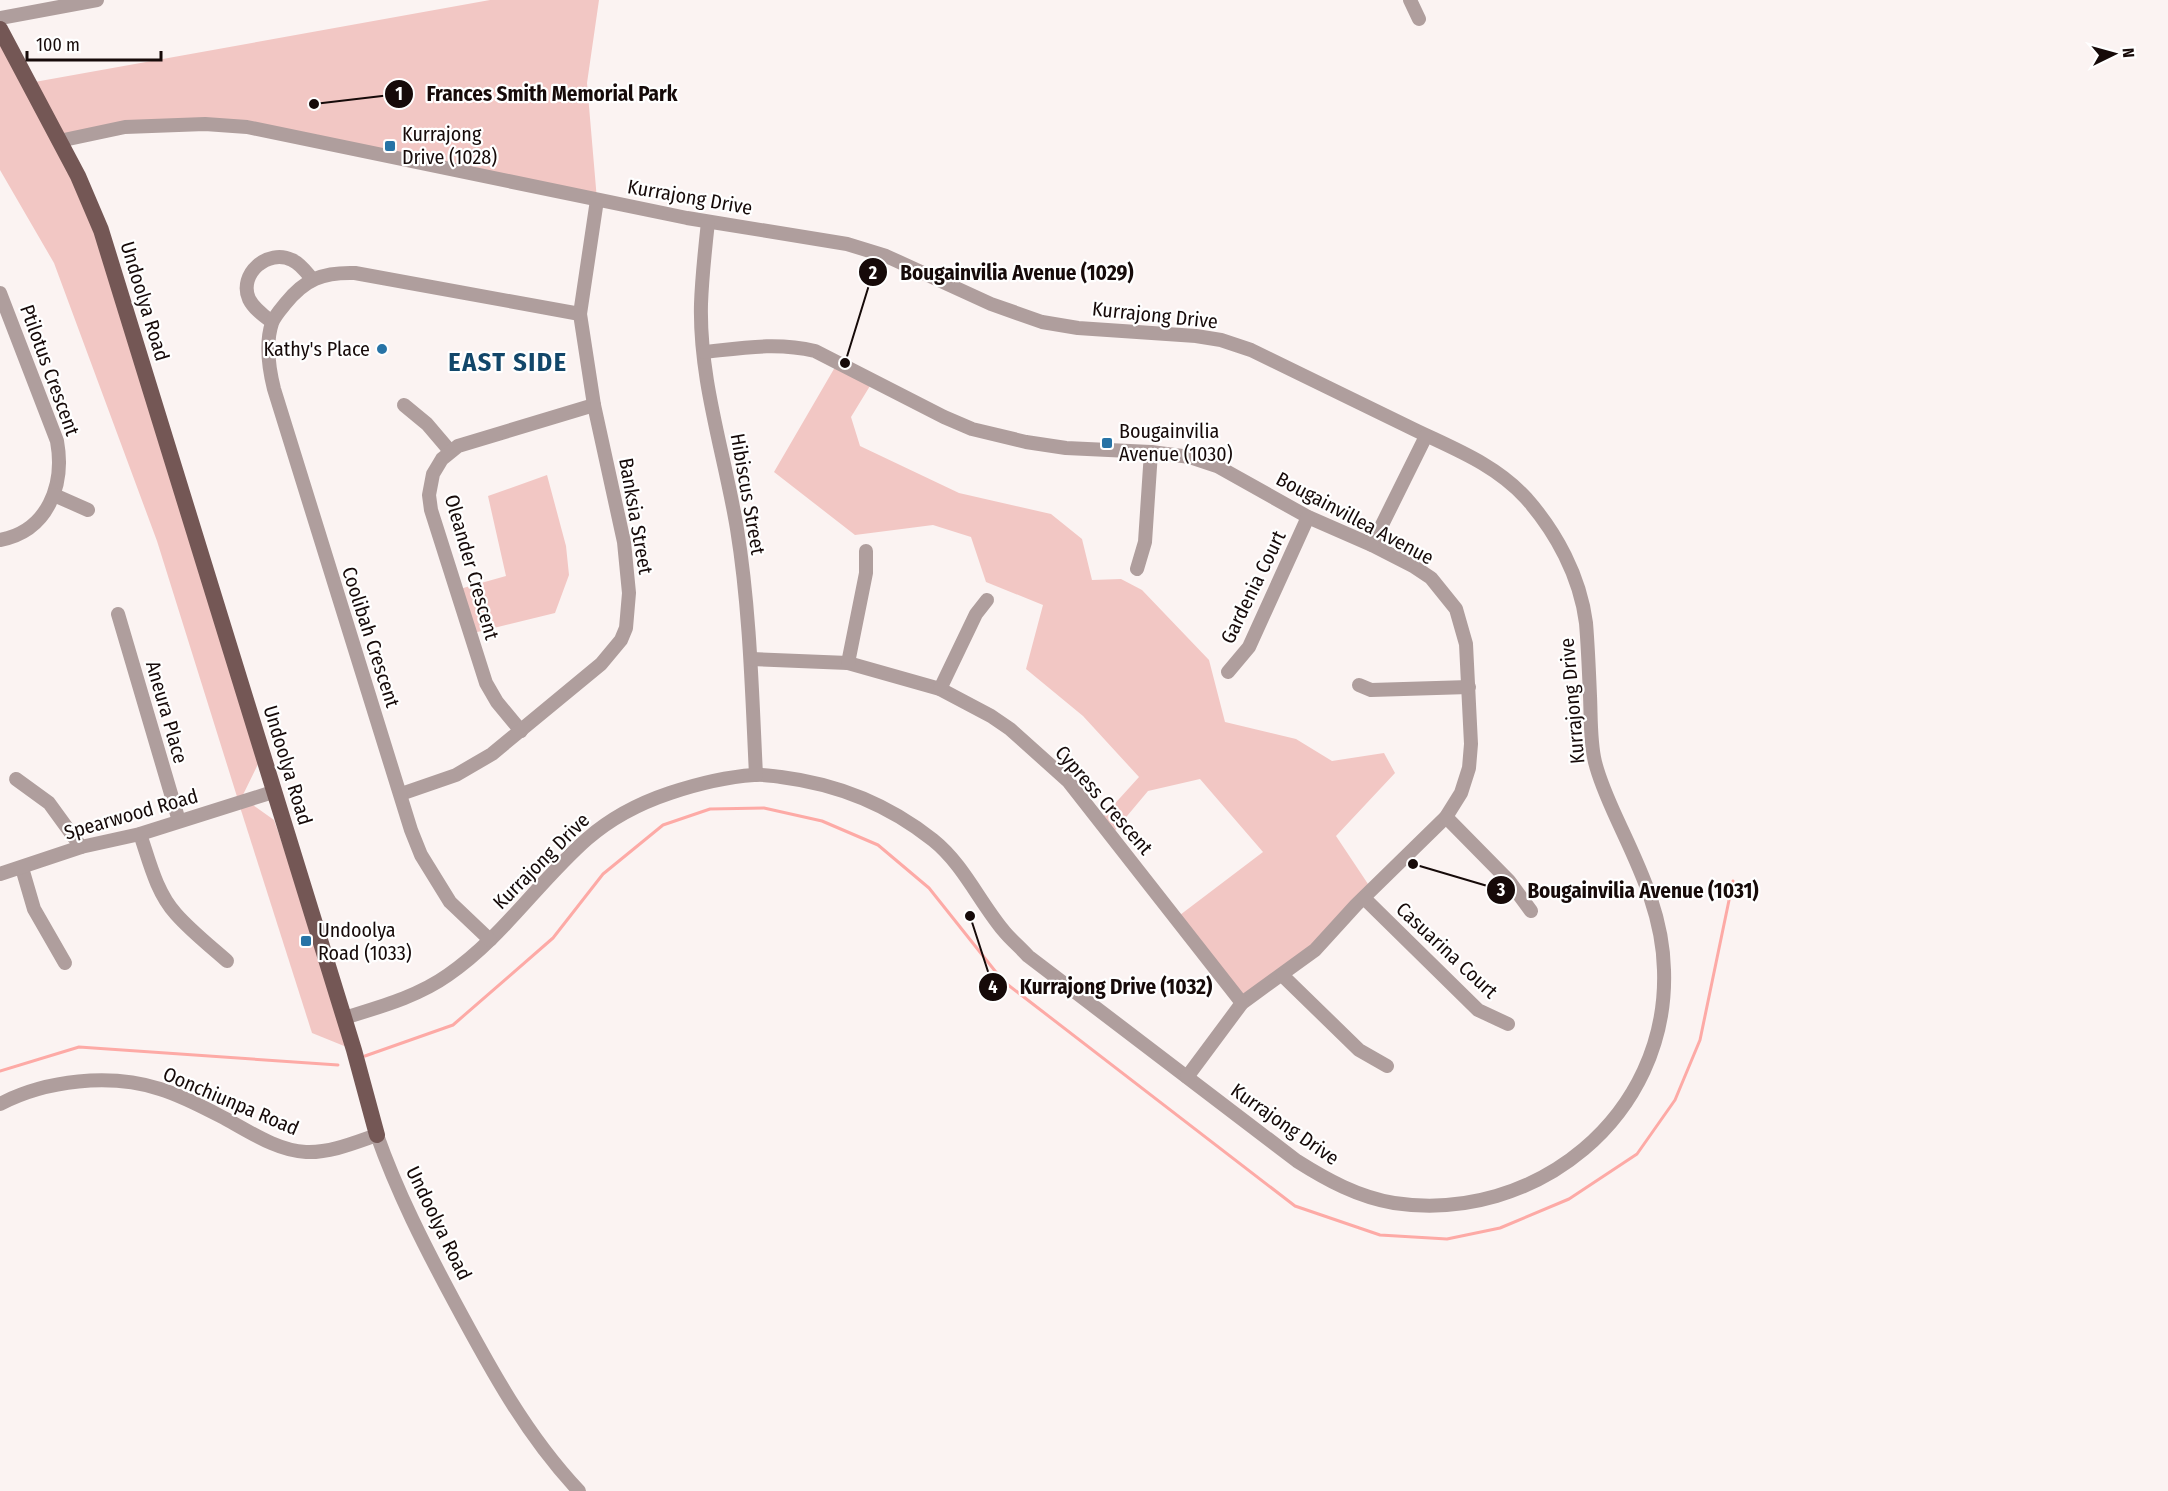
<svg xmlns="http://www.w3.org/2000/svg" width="2168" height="1491" font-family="'Fira Sans Condensed',sans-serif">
	<rect width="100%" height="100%" fill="#fbf3f2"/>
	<g fill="#f2c7c4">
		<polygon points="490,0 599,0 587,83 597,200 204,124 59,141 78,176 262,756 239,803 157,541 54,263 0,170 0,29 29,83"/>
		<polygon points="838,362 873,381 851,417 860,446 959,493 1051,514 1082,539 1092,580 1121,579 1142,590 1209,660 1225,722 1296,739 1332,761 1384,753 1395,773 1336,836 1372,890 1315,950 1242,1003 1176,918 1263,852 1200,779 1148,791 1112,834 1100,820 1139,777 1083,716 1026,669 1043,605 986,582 971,537 933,525 855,535 774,472"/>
		<polygon points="547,475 566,546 569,575 555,613 469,634 456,590 506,576 488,496"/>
		<polygon points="253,805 274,820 354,1050 312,1033 240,807"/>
	</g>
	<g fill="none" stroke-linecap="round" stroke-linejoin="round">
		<g stroke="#fdaaa6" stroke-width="3">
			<polyline points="365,1056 453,1025 553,938 603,874 663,825 710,809 764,808 822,821 878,845 929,888 1003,981 1295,1206 1380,1235 1447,1239 1500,1228 1569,1199 1637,1154 1675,1100 1700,1040 1733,881"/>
			<polyline points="0,1071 79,1047 338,1065"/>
		</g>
		<g stroke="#af9e9d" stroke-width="14">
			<polyline points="1410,0 1419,19"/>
			<polyline points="0,18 97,0"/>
			<path d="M 59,141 L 125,127 L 205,124 L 247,127 L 687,218 L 847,244 L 886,256 L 991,304 L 1042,322 L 1078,328 L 1196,336 L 1221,340 L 1251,350 C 1303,375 1355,401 1407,426 C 1449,447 1493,462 1526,498 C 1556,532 1580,576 1586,623 C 1588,647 1589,672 1590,696 C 1591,717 1590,742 1595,762 C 1601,786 1612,808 1622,830 C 1643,875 1663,919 1664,970 C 1669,1116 1535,1224 1394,1203 C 1358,1197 1327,1180 1297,1161 L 1028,956 C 1020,947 1010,939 1003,930 C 979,901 963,864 933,840 C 889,805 837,784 781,777 C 772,776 762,774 754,775 C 725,777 697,784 670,793 C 640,803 611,818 587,839 C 538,882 502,938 448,975 C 417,997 379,1007 344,1018"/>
			<path d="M 708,222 C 705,249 702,276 701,304 C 699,380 725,455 737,529 C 750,609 752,694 756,775"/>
			<path d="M 0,293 L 57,441 C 65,485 48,531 0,540"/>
			<path d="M 272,322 C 264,316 254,309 249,299 C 238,274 268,248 292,260 C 301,264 306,272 312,279"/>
			<path d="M 704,352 C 742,348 777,342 815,351 L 944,417 L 972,429 L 1026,442 L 1066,448 L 1151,452 L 1190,457 L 1217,466 L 1308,517 L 1372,545 L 1413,566 L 1431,578 L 1456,609 L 1466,644 L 1471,744 L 1469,768 L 1461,793 L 1446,817 L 1356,905 L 1315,950 L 1242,1003 L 1187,1077"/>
			<polyline points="404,405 427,424 450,451"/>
			<polyline points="54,495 88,510"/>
			<polyline points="1372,545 1426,436"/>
			<polyline points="1137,569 1145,542 1151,452"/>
			<polyline points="118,614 179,821"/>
			<polyline points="751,659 848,663 940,689 991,716 1010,729 1068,781 1242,1003"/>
			<polyline points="848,663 866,573 866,551"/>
			<polyline points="1228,672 1249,647 1308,517"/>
			<polyline points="1359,685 1371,690 1469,687"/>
			<polyline points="940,689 976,614 987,600"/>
			<polyline points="521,731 497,702 486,683 431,510 429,495 433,474 442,459 458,446 594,405"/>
			<polyline points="16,779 49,803 81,847"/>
			<polyline points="401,794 456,775 492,754 601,664 621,640 626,628 629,593 624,542 594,405 580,314 597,200"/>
			<polyline points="1446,817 1509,881 1531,911"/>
			<path d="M 140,834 C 149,860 156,892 176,914 C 191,931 210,946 227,961"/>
			<polyline points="22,868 34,909 65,963"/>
			<polyline points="0,874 81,847 140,834 273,792"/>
			<polyline points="1364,898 1478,1010 1508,1024"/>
			<path d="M 490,940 L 450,902 L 421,855 L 411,830 L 274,389 C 269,369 265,344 272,323 C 274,317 280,310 285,304 C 305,279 323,272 355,273 L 580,314"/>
			<polyline points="1283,976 1359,1050 1387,1066"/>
			<path d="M 0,1104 C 46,1080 110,1073 160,1089 C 183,1096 205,1108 226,1119 C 250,1132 278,1151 306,1152 C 330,1153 354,1143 377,1135 C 397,1192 425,1247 454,1301 C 490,1368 526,1435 579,1491"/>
		</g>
		<polyline stroke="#745755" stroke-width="16" points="0,29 78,176 101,230 354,1050 377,1135"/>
	</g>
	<g fill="#2773a6" stroke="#fff" stroke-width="2">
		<rect x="384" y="140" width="12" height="12" rx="3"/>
		<circle cx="382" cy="349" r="6"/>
		<rect x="1101" y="437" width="12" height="12" rx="3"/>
		<rect x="300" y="935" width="12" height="12" rx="3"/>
	</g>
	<g text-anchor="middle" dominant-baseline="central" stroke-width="4.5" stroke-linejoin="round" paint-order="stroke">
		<g font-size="20" fill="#160a09" stroke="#fff" text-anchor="start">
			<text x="402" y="134">Kurrajong<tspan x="402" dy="23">Drive (1028)</tspan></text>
			<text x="370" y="349" text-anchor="end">Kathy's Place</text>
			<text x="1119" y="431">Bougainvilia<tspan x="1119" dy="23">Avenue (1030)</tspan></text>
			<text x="318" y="930">Undoolya<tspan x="318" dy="23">Road (1033)</tspan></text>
		</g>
		<g font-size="20" fill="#160a09" stroke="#fff">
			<text transform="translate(690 197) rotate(10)">Kurrajong Drive</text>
			<text transform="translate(145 301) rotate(73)">Undoolya Road</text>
			<text transform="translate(1155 315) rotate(6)">Kurrajong Drive</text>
			<text transform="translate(50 370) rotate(70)">Ptilotus Crescent</text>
			<text transform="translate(748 494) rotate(80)">Hibiscus Street</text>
			<text transform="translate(636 516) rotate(80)">Banksia Street</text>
			<text transform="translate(1355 518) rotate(28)">Bougainvillea Avenue</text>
			<text transform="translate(472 567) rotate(74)">Oleander Crescent</text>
			<text transform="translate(1253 587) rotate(-64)">Gardenia Court</text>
			<text transform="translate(371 637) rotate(72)">Coolibah Crescent</text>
			<text transform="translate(1572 701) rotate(-95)">Kurrajong Drive</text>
			<text transform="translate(167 712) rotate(74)">Aneura Place</text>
			<text transform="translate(288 765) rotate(73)">Undoolya Road</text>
			<text transform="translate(1104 800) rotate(49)">Cypress Crescent</text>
			<text transform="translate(131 814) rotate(-16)">Spearwood Road</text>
			<text transform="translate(541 861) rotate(-45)">Kurrajong Drive</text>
			<text transform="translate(1447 950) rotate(43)">Casuarina Court</text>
			<text transform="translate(231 1101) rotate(23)">Oonchiunpa Road</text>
			<text transform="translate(1285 1124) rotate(35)">Kurrajong Drive</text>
			<text transform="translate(439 1223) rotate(64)">Undoolya Road</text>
		</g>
		<g font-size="26" font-weight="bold" letter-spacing="1.5" fill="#12476a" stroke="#fff">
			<text x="508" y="362">EAST SIDE</text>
		</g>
	</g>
	<path fill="none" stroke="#160a09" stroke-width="2" d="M314 104L399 94M845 363L873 272M1413 864L1501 890M970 916L993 987"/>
	<g fill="#160a09" stroke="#fff" stroke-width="2">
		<circle cx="314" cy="104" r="6"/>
		<circle cx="845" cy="363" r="6"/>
		<circle cx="1413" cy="864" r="6"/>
		<circle cx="970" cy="916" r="6"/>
		<circle cx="399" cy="94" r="15"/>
		<circle cx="873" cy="272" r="15"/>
		<circle cx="1501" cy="890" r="15"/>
		<circle cx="993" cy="987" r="15"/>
	</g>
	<g font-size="18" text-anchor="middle" font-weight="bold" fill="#fff">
		<text x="399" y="100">1</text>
		<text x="873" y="279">2</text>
		<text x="1501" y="896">3</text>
		<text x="993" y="993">4</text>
	</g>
	<g font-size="21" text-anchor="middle" font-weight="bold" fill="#160a09" stroke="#fff" stroke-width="4.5" stroke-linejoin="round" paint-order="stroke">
		<text x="552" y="101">Frances Smith Memorial Park</text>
		<text x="1017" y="280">Bougainvilia Avenue (1029)</text>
		<text x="1643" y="898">Bougainvilia Avenue (1031)</text>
		<text x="1116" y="994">Kurrajong Drive (1032)</text>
	</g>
	<g transform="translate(2114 54) rotate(85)" stroke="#ffffff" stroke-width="4.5" paint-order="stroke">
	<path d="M0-4.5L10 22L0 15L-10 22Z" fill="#160a09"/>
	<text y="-9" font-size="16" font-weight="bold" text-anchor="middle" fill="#160a09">N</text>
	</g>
	<path d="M27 51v9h134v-9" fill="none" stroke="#160a09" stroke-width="3"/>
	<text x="36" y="51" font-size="18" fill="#160a09" stroke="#ffffff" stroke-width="4.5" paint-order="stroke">100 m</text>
</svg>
